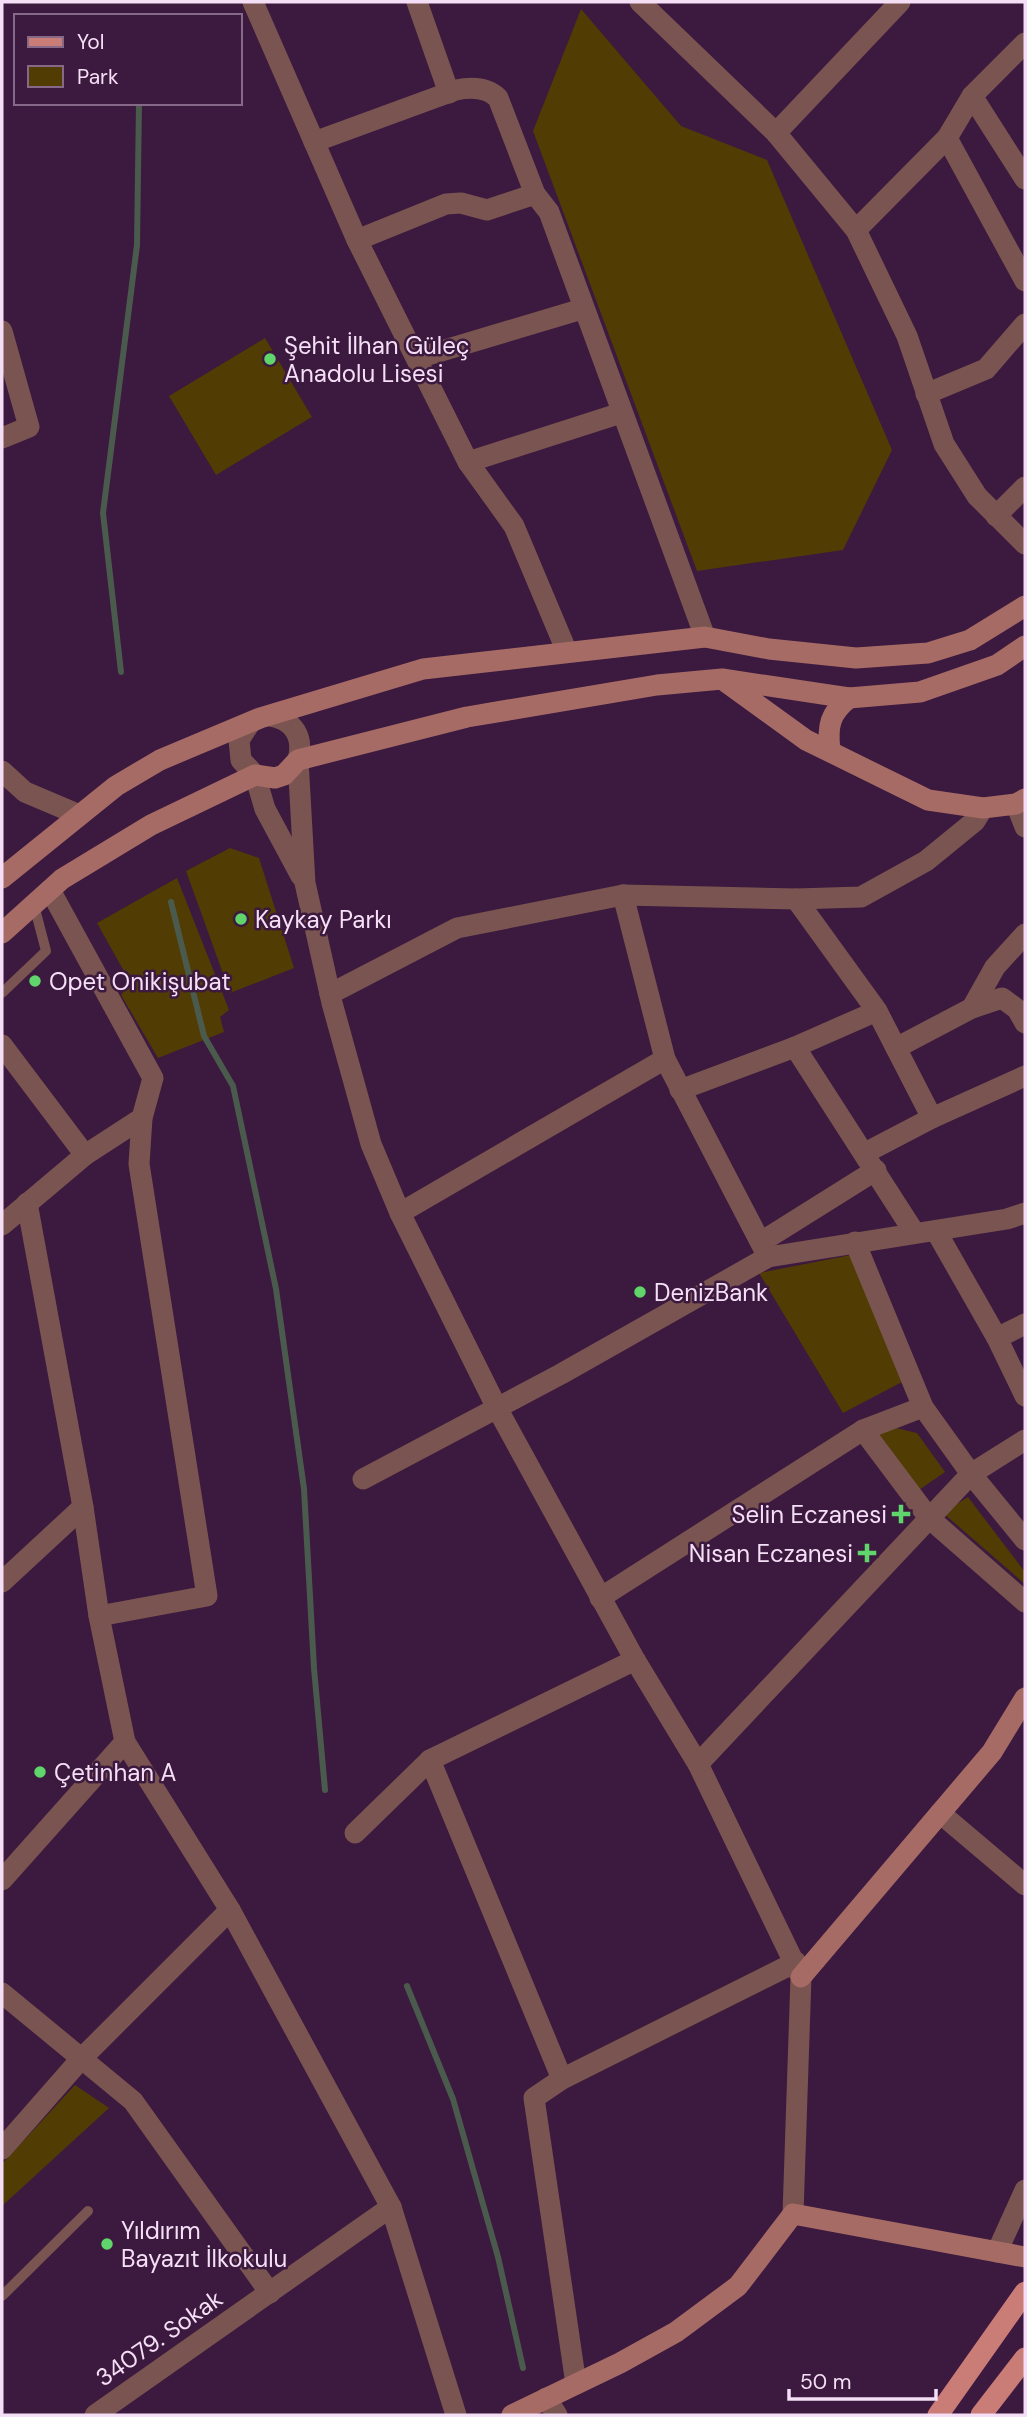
<svg xmlns="http://www.w3.org/2000/svg" width="1027" height="2417" font-family="'DM Sans',sans-serif">
	<rect width="100%" height="100%" fill="#3c193e"/>
	<g fill="#513c04">
		<polygon points="581,9 681,126 767,160 892,450 843,550 697,571 533,131"/>
		<polygon points="265,338 312,417 216,475 169,396"/>
		<polygon points="230,848 259,858 294,968 230,993 186,871"/>
		<polygon points="177,878 229,1010 220,1017 224,1032 158,1058 121,995 130,982 97,923"/>
		<polygon points="851,1255 902,1382 843,1413 759,1273"/>
		<polygon points="896,1428 917,1433 945,1472 919,1490 879,1434"/>
		<polygon points="968,1497 1025,1572 1025,1584 943,1513"/>
		<polygon points="75,2085 109,2108 2,2206 2,2164"/>
	</g>
	<g fill="none" stroke-linecap="round" stroke-linejoin="round">
		<g stroke="#4a5b4d" stroke-width="6">
			<polyline points="121,672 103,513 137,245 139,103"/>
			<polyline points="171,902 204,1036 233,1086 276,1289 304,1489 314,1668 325,1790"/>
			<polyline points="407,1986 453,2099 498,2257 523,2368"/>
		</g>
		<g stroke="#7a5450" stroke-width="10">
			<polyline points="2,993 46,951 34,905"/>
			<polyline points="2,2296 88,2211"/>
		</g>
		<g stroke="#7a5450" stroke-width="21">
			<polyline points="253,2 357,240 468,462 514,526 567,652"/>
			<polyline points="417,2 449,93"/>
			<polyline points="640,2 776,133 856,230 907,336 944,444 977,496 1025,544"/>
			<polyline points="972,96 1025,179"/>
			<polyline points="776,133 900,2"/>
			<polyline points="947,138 1025,281"/>
			<path d="M 314,142 L 456,90 C 471,87 487,87 498,98 L 535,194 L 549,212 L 705,637"/>
			<polyline points="856,230 947,138 972,96 1025,43"/>
			<polyline points="357,240 446,204 461,203 487,210 535,194"/>
			<polyline points="2,331 29,427 2,438"/>
			<polyline points="418,358 582,309"/>
			<polyline points="926,394 986,369 1025,324"/>
			<polyline points="468,462 621,413"/>
			<polyline points="996,516 1025,487"/>
			<path d="M 270,716 C 294,720 304,737 298,760 L 305,883 L 332,1003 L 371,1144 L 400,1213 L 497,1408 L 635,1660 L 698,1764 L 801,1977 L 793,2214"/>
			<polyline points="250,723 239,740 241,760 255,775 265,809 301,876"/>
			<polyline points="2,771 25,792 77,814"/>
			<polyline points="1016,804 1025,827"/>
			<polyline points="50,890 153,1078 142,1118 139,1164 207,1596 99,1616"/>
			<polyline points="623,895 665,1059 768,1257"/>
			<polyline points="796,899 877,1011 932,1118"/>
			<polyline points="330,994 457,928 623,895 796,899 861,897 926,861 975,821 983,808"/>
			<polyline points="972,1008 995,967 1025,934"/>
			<polyline points="2,1045 85,1155 2,1225"/>
			<polyline points="795,1047 914,1232"/>
			<polyline points="896,1048 972,1008 1002,998 1017,1009 1025,1023"/>
			<polyline points="680,1090 795,1047 877,1011"/>
			<polyline points="865,1153 932,1118 1025,1076"/>
			<polyline points="85,1155 142,1118"/>
			<polyline points="27,1203 83,1507 99,1616 125,1742 230,1910 391,2207 456,2415"/>
			<polyline points="400,1213 665,1059"/>
			<polyline points="936,1231 997,1338 1025,1396"/>
			<polyline points="761,1242 876,1170"/>
			<polyline points="855,1242 923,1407 971,1474 1025,1540"/>
			<polyline points="997,1338 1025,1324"/>
			<polyline points="863,1430 929,1518 1025,1602"/>
			<polyline points="363,1479 561,1374 768,1257 1007,1219 1025,1213"/>
			<polyline points="2,1582 83,1507"/>
			<polyline points="600,1598 863,1430 923,1407"/>
			<polyline points="430,1760 562,2079"/>
			<polyline points="698,1764 971,1474 1025,1440"/>
			<polyline points="940,1813 1025,1885"/>
			<polyline points="355,1833 430,1760 635,1660"/>
			<polyline points="2,1880 125,1742"/>
			<polyline points="2,1993 133,2101 270,2293"/>
			<polyline points="2,2149 80,2060 230,1910"/>
			<polyline points="997,2252 1025,2190"/>
			<polyline points="576,2384 534,2098 562,2079 796,1962"/>
			<polyline points="546,2398 557,2415"/>
			<polyline points="95,2415 391,2207"/>
		</g>
		<g stroke="#a76b65" stroke-width="21">
			<polyline points="726,682 806,740 928,800 983,808 1016,804 1025,799"/>
			<path d="M 830,750 C 827,726 830,713 849,698"/>
			<polyline points="2,878 116,786 160,760 260,718 423,669 705,637 769,649 856,658 928,653 970,640 1025,606"/>
			<polyline points="2,933 62,879 151,825 255,775 275,778 284,775 298,760 467,717 657,685 722,679 849,698 920,692 997,665 1025,646"/>
			<polyline points="801,1977 992,1752 1025,1698"/>
			<polyline points="512,2415 620,2363 676,2332 738,2286 793,2214 1025,2257"/>
		</g>
		<g stroke="#ca7c76" stroke-width="21">
			<polyline points="938,2415 1025,2292"/>
			<polyline points="981,2415 1025,2358"/>
		</g>
	</g>
	<g fill="#5fd56b" stroke="#3c193e" stroke-width="2.5">
		<circle cx="270" cy="359" r="7"/>
		<circle cx="241" cy="919" r="7"/>
		<circle cx="35" cy="981" r="7"/>
		<circle cx="640" cy="1292" r="7"/>
		<path d="M897.5 1503.5h7v7h7v7h-7v7h-7v-7h-7v-7h7z"/>
		<path d="M863.5 1542.5h7v7h7v7h-7v7h-7v-7h-7v-7h7z"/>
		<circle cx="40" cy="1772" r="7"/>
		<circle cx="107" cy="2244" r="7"/>
	</g>
	<g text-anchor="middle" dominant-baseline="central" stroke-width="5" stroke-linejoin="round" paint-order="stroke">
		<g font-size="24" fill="#f5dff6" stroke="#3c193e" text-anchor="start">
			<text x="284" y="345">Şehit İlhan Güleç<tspan x="284" dy="28">Anadolu Lisesi</tspan></text>
			<text x="255" y="919">Kaykay Parkı</text>
			<text x="49" y="981">Opet Onikişubat</text>
			<text x="654" y="1292">DenizBank</text>
			<text x="887" y="1514" text-anchor="end">Selin Eczanesi</text>
			<text x="853" y="1553" text-anchor="end">Nisan Eczanesi</text>
			<text x="54" y="1772">Çetinhan A</text>
			<text x="121" y="2230">Yıldırım<tspan x="121" dy="28">Bayazıt İlkokulu</tspan></text>
		</g>
		<g font-size="24" fill="#f5dff6" stroke="#3c193e">
			<text transform="translate(159 2338) rotate(-35)">34079. Sokak</text>
		</g>
	</g>
	<rect width="1027" height="2417" fill="none" stroke="#f5dff6" stroke-width="7"/>
	<rect x="14" y="14" width="228" height="91" fill="#3c193e" stroke="#866888" stroke-width="2"/>
	<rect x="28" y="37" width="35" height="10" fill="#ca7c76" stroke="#866888" stroke-width="2"/>
	<text x="77" y="49" font-size="21" fill="#f5dff6">Yol</text>
	<rect x="28" y="66" width="35" height="21" fill="#513c04" stroke="#866888" stroke-width="2"/>
	<text x="77" y="84" font-size="21" fill="#f5dff6">Park</text>
	<path d="M789 2389v10h147v-10" fill="none" stroke="#f5dff6" stroke-width="3.5"/>
	<text x="800" y="2389" font-size="21" fill="#f5dff6" stroke="#3c193e" stroke-width="5" paint-order="stroke">50 m</text>
</svg>
